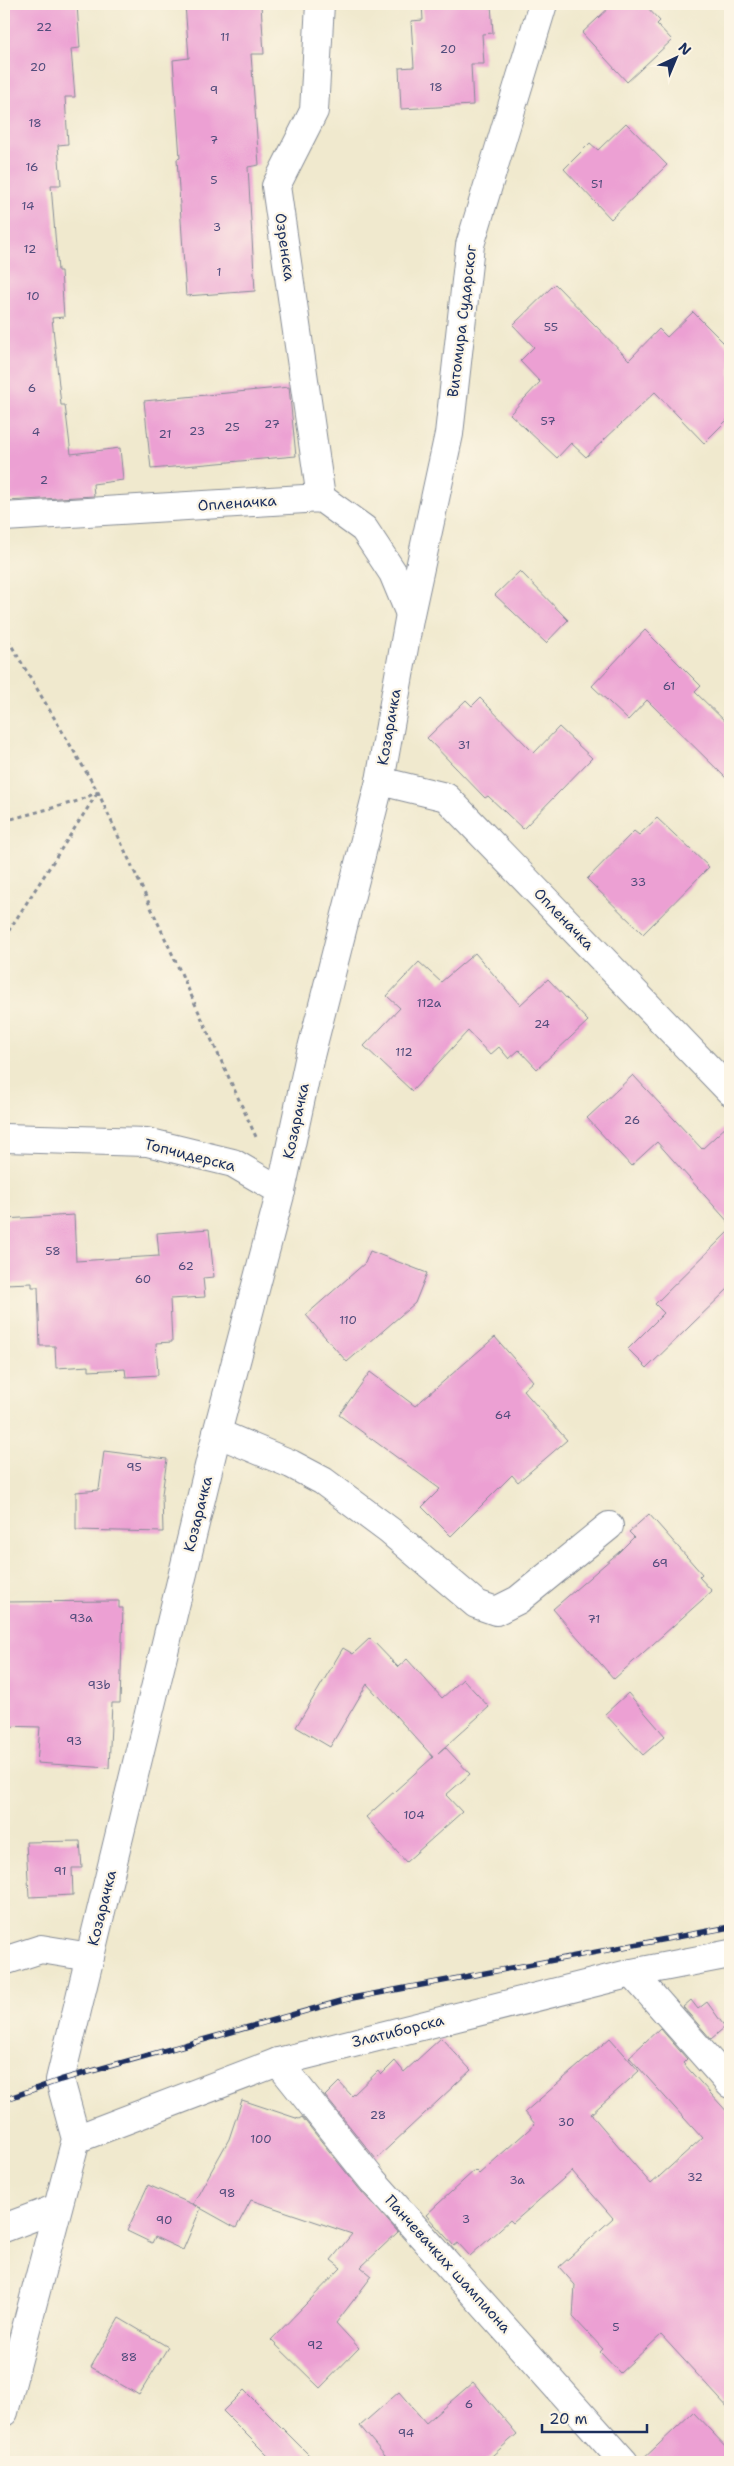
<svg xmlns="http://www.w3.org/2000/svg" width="734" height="2466" font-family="'Shantell Sans',sans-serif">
	<rect width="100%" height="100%" fill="#fcf5e5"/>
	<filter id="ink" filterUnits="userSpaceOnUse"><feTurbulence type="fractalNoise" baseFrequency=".02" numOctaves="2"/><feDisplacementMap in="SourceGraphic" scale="10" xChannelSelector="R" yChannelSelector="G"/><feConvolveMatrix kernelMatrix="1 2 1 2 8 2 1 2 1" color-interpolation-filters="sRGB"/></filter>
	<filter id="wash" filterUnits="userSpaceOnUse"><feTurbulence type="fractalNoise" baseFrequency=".0096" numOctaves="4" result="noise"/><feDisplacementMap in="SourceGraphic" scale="20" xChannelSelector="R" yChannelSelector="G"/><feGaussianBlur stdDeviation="1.12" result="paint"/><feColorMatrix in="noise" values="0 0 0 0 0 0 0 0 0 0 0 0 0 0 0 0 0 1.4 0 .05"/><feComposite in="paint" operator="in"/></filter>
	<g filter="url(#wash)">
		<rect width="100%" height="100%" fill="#f0e9ce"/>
		<g id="blocks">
			<g fill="#eca0d3">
				<polygon points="4,4 77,4 80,48 71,49 75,97 65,97 68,144 58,145 61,185 51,185 58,271 61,271 64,317 52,318 61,405 65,405 71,454 120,448 123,480 93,484 94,496 6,501"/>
				<polygon points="185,4 261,4 264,54 251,54 259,165 248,167 255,291 186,296 177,159 180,158 173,60 189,58"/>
				<polygon points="422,4 491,4 493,33 482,34 484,64 471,64 473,105 401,109 399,68 414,67 411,21 423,20"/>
				<polygon points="613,4 644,4 660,21 657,24 672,40 627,82 582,33"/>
				<polygon points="626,123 667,165 611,219 564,169 590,143 598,150"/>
				<polygon points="555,284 629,360 659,329 667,337 693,312 730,349 730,417 704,443 655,392 586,457 571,443 557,458 510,414 540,382 520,361 534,347 513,325"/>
				<polygon points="289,387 296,456 151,469 144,401"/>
				<polygon points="520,571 568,620 546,643 495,595"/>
				<polygon points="645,630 701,686 695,692 730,726 730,782 647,700 628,720 592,686"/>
				<polygon points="480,698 534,753 559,727 592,758 523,829 488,796 485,798 427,738 466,700 472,706"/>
				<polygon points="657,818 709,867 643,934 587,879 634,831 639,835"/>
				<polygon points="475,953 520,1005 548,979 588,1021 537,1069 519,1050 509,1059 499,1047 490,1055 468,1031 412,1091 364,1046 400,1008 387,996 419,962 441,982"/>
				<polygon points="633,1075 702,1149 730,1123 730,1224 657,1142 631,1166 587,1118"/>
				<polygon points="74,1215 76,1261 159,1256 157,1233 209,1229 214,1277 203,1278 205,1297 170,1299 172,1342 156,1343 158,1375 126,1377 125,1369 89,1371 89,1366 56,1368 55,1346 40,1346 38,1287 32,1287 32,1283 4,1284 4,1219"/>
				<polygon points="730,1230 730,1287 647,1368 628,1349 664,1313 655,1304"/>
				<polygon points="370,1251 427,1273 415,1303 347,1362 306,1315 365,1263"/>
				<polygon points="495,1337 533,1381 523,1390 567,1440 518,1482 512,1475 451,1536 422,1507 440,1489 339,1415 370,1372 415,1406"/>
				<polygon points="104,1451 167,1459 162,1494 163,1532 76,1530 76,1492 99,1490"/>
				<polygon points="649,1514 702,1574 699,1577 712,1591 614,1679 553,1609 619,1552 634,1537 629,1532"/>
				<polygon points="119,1601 119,1608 123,1608 120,1703 112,1703 109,1768 37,1763 40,1727 4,1726 4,1602"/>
				<polygon points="370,1638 398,1667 407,1659 442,1698 463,1679 489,1707 438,1753 445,1747 470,1774 446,1795 462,1812 406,1862 366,1817 433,1757 367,1684 330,1747 296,1727 343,1648 353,1654"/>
				<polygon points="628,1693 665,1736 643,1755 605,1714"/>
				<polygon points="80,1841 82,1868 72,1868 73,1895 29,1897 26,1842"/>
				<polygon points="691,2000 698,2009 707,2002 725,2027 711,2039 683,2007"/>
				<polygon points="660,2028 687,2059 683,2063 730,2115 730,2410 661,2335 620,2373 600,2352 603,2349 573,2317 575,2285 559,2267 613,2218 572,2171 513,2223 510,2220 470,2256 458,2243 454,2246 426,2215 475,2170 479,2174 535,2124 525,2112 610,2038 639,2071 591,2114 651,2184 702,2138 629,2057"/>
				<polygon points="441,2038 471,2070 376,2159 325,2096 339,2082 352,2096 378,2071 381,2075 395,2061 404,2072"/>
				<polygon points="242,2100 299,2119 302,2117 361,2191 398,2232 361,2267 372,2276 336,2323 359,2348 320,2388 271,2340 341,2268 331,2260 352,2234 251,2200 236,2228 193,2204 229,2139"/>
				<polygon points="148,2185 201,2208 183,2250 155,2237 152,2243 127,2231"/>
				<polygon points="119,2318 168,2347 139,2395 91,2367"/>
				<polygon points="473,2382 517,2434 485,2462 390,2462 360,2426 399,2392 426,2423"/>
				<polygon points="244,2390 316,2462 274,2462 223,2411"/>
				<polygon points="693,2412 730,2451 730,2462 640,2462"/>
			</g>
		</g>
	</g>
	<g filter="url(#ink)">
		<use href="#blocks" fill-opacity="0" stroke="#868c96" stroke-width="1"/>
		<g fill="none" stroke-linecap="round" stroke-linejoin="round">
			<g stroke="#868c96" stroke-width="30">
				<g id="minor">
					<polyline points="320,4 314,111 276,186 321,498"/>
					<polyline points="4,517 321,498 364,529 393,573 410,614"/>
					<polyline points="380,781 446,797 730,1091"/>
					<polyline points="4,1138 147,1142 233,1163 281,1191"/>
					<polyline points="217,1433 291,1464 323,1481 390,1531 476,1604 496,1611 518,1600 609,1526"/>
					<polyline points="4,1961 41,1949 90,1957"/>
					<polyline points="632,1973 730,2084"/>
					<polyline points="278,2062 373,2181 624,2462"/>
					<polyline points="76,2139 278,2062 632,1973 730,1954"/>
					<polyline points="4,2228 57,2208"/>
					<polyline points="4,2412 76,2139 60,2080 217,1433 281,1191 309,1060 380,781 410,614 449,434 470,245 543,4"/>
				</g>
			</g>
			<g stroke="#868c96" stroke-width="3" stroke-dasharray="4 4" stroke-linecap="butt">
				<polyline points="4,633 98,792 257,1139"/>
				<polyline points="4,821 78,801 98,792"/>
				<polyline points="4,938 98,792"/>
			</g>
			<use href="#minor" stroke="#fff" stroke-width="28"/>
			<g stroke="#1b2f5e" stroke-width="5.5">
				<polyline id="rail" points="4,2100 60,2080 352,1998 730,1927"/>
			</g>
			<use href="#rail" stroke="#fcf5e5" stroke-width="4" stroke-dasharray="11" stroke-linecap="butt"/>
		</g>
	</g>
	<g text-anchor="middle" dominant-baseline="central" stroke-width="4.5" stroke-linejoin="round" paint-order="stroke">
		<g font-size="12" fill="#4f4b7b">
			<text x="44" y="27">22</text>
			<text x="225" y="37">11</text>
			<text x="448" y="49">20</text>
			<text x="38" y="67">20</text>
			<text x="436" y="87">18</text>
			<text x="214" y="90">9</text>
			<text x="35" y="123">18</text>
			<text x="214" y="140">7</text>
			<text x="32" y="167">16</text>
			<text x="214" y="180">5</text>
			<text x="597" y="184">51</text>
			<text x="28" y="206">14</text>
			<text x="217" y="227">3</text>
			<text x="30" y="249">12</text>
			<text x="219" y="272">1</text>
			<text x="33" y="296">10</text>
			<text x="551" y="327">55</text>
			<text x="32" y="388">6</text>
			<text x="548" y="421">57</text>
			<text x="272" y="424">27</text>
			<text x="232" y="427">25</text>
			<text x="197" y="431">23</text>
			<text x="36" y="432">4</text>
			<text x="165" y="434">21</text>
			<text x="44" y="480">2</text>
			<text x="669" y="686">61</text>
			<text x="464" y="745">31</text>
			<text x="638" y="882">33</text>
			<text x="429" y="1003">112a</text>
			<text x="542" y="1024">24</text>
			<text x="404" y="1052">112</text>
			<text x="632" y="1120">26</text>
			<text x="53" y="1251">58</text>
			<text x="186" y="1266">62</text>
			<text x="143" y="1279">60</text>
			<text x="348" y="1320">110</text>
			<text x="503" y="1415">64</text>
			<text x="134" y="1467">95</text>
			<text x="660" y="1563">69</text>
			<text x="81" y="1618">93a</text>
			<text x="594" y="1619">71</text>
			<text x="99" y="1685">93b</text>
			<text x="74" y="1741">93</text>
			<text x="414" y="1815">104</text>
			<text x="60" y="1871">91</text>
			<text x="378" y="2115">28</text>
			<text x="566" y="2122">30</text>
			<text x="261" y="2139">100</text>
			<text x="695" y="2177">32</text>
			<text x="517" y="2180">3a</text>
			<text x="227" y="2193">98</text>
			<text x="466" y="2219">3</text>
			<text x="164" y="2220">90</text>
			<text x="616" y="2327">5</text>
			<text x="315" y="2345">92</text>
			<text x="129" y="2357">88</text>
			<text x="469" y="2404">6</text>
			<text x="406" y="2433">94</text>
		</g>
		<g font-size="15" fill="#1b2f5e" stroke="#fcf5e5">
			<text transform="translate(285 247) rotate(82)">Озренска</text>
			<text transform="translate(462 321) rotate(-83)">Витомира Сударског</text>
			<text transform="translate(237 503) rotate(-4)">Опленачка</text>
			<text transform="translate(389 727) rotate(-80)">Козарачка</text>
			<text transform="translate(564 919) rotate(46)">Опленачка</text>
			<text transform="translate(296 1121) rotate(-78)">Козарачка</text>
			<text transform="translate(190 1155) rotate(14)">Топчидерска</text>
			<text transform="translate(198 1514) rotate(-76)">Козарачка</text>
			<text transform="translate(102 1908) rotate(-76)">Козарачка</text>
			<text transform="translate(398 2031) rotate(-14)">Златиборска</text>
			<text transform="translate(448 2264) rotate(48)">Панчевачких шампиона</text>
		</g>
	</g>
	<rect width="734" height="2466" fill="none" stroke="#fcf5e5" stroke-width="20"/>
	<g transform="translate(676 58) rotate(44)" stroke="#fcf5e5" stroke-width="4" paint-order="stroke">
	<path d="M0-4L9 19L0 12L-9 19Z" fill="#1b2f5e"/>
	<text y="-8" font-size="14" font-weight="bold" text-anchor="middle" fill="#1b2f5e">N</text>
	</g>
	<path d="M542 2424v8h105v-8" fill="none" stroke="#1b2f5e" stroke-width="2.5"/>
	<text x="549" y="2424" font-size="15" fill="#1b2f5e" stroke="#fcf5e5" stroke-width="4" paint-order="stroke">20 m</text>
</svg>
